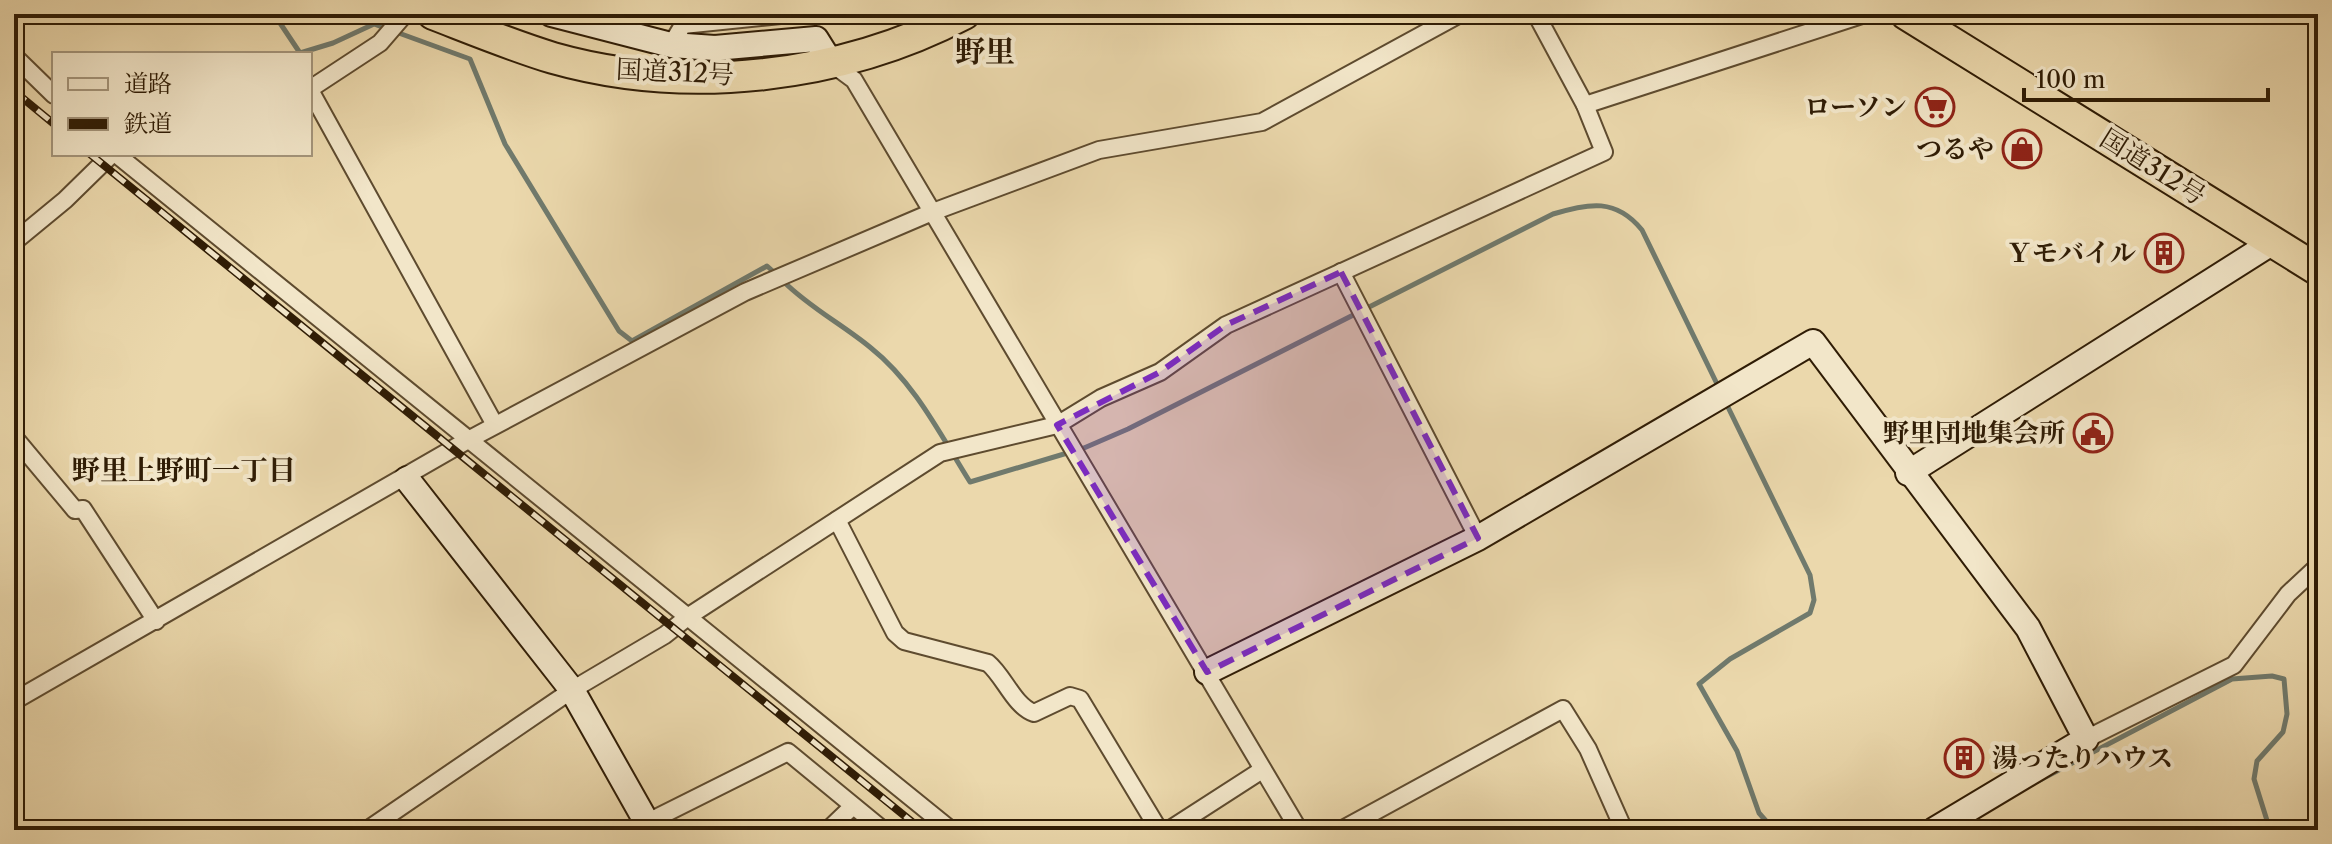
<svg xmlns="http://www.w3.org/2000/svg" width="2332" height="844" font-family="'Libre Caslon Text','Noto Serif JP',serif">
	<rect width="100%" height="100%" fill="#ebd8ac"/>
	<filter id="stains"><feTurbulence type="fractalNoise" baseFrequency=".0025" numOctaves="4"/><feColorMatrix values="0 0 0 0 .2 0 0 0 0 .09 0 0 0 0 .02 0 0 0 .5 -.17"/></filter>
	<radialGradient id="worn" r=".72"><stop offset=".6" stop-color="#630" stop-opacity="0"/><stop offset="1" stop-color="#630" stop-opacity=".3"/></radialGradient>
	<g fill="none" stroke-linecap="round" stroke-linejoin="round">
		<g stroke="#707a6d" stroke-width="5">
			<polyline points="274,14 300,53 333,43 374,24 470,59 505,144 619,331 632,341 767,266 776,274"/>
			<path d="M 783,281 C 810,308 842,324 871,348 C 915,383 941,436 970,482 L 1084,448 L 1128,429 L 1553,214 C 1589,203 1616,198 1642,230 L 1719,388"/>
			<polyline points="1725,401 1810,575 1814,600 1810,613 1730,659 1699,684 1737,751 1759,813 1774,830"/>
			<polyline points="2038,781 2232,679 2272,676 2284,679 2287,714 2283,732 2257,761 2254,779 2270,830"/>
		</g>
		<g stroke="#5e4b2f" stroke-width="20">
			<g id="street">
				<polyline points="671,45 683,25 790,14"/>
				<polyline points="14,56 54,95"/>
				<polyline points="831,63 854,80 1299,830"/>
				<polyline points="310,89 380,43 405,14"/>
				<polyline points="310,90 495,425"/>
				<polyline points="1585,105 1865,14"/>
				<polyline points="116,154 951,830"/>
				<polyline points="14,242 65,200 112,154"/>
				<polyline points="1341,272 1478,538"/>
				<polyline points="14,437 75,510 83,509 156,621"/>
				<path d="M 837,520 L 895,633 L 904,641 L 988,663 C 1004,676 1014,706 1034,713 L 1070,696 L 1080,699 L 1159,830"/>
				<polyline points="14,701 468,440 745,292 930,213 1099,150 1262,122 1460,14"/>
				<polyline points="2086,739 2234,665 2288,594 2318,566"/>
				<polyline points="14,820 18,830"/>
				<polyline points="367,830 572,690 665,635 689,616 940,453 1057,425 1101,398 1160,372 1226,325 1604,152 1585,105 1536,14"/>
				<polyline points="632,830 788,752 883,830"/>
				<polyline points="828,830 853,806"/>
				<polyline points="1169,830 1262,770"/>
				<polyline points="1341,830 1563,709 1588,749 1624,830"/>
			</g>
		</g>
		<g stroke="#2f1c05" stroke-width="28">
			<g id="secondary">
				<polyline points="551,14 671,45 715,48 816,39 831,63"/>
				<polyline points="1908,473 2273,242"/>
				<polyline points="407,479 572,690 651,830"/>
				<polyline points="1207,672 1478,538 1813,342 2028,628 2086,739 1934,830"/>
			</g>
		</g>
		<g stroke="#2f1c05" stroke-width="34">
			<g id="highway">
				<path d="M 433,14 C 472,29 513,46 553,58 C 687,96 842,78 964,14"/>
				<polyline points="1906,14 2318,270"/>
			</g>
		</g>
		<use href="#street" stroke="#f2e6c9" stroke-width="16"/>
		<use href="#secondary" stroke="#f2e6c9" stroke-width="24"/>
		<use href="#highway" stroke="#ebd8ac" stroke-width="30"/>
		<g stroke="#2f1c05" stroke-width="8">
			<g id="rail">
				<polyline points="14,91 54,124"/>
				<polyline points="90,154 922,830"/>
			</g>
		</g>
		<use href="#rail" stroke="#f2e6c9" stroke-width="5" stroke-dasharray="15" stroke-linecap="butt"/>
	</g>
	<path fill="#7b2cbf" fill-opacity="0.2" stroke="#7b2cbf" stroke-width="6" stroke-dasharray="16 10" stroke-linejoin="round" d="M 1341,272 L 1478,538 L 1207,672 L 1057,425 L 1160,372 L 1226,325 Z"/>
	<defs>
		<g id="supermarket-ring" transform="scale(2)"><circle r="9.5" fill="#f2e6c9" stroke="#8f2418" stroke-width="1.5"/><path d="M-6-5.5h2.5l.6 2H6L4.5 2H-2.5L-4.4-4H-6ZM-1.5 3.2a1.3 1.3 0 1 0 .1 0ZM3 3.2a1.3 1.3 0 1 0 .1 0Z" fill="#8f2418"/></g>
		<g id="shop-ring" transform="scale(2)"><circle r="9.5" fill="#f2e6c9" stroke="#8f2418" stroke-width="1.5"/><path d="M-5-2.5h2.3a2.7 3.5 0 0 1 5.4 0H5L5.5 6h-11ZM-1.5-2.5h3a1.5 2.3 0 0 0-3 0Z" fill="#8f2418"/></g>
		<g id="building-ring" transform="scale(2)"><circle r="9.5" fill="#f2e6c9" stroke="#8f2418" stroke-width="1.5"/><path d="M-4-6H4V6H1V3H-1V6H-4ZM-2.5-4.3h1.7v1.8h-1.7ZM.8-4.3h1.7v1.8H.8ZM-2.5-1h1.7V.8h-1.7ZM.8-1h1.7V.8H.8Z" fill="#8f2418"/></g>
		<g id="civic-ring" transform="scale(2)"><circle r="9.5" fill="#f2e6c9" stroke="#8f2418" stroke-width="1.5"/><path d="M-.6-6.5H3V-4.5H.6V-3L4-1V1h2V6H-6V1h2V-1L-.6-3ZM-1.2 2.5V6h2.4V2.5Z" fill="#8f2418"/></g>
	</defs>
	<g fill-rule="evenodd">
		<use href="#supermarket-ring" x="1935" y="107"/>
		<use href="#shop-ring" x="2022" y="149"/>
		<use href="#building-ring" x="2164" y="253"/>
		<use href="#civic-ring" x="2093" y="433"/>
		<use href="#building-ring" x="1964" y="758"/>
	</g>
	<g text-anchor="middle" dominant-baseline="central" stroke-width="8" stroke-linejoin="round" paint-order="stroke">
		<g font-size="26" fill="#2f1c05" stroke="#f2e6c9">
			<text transform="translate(675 72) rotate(3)">国道312号</text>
			<text transform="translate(2153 167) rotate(32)">国道312号</text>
		</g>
		<g font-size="26" font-weight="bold" fill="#2f1c05" stroke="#f2e6c9" text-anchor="end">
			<text x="1907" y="107">ローソン</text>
			<text x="1994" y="149">つるや</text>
			<text x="2136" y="253">Ｙモバイル</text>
			<text x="2065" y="433">野里団地集会所</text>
			<text x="1992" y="758" text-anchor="start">湯ったりハウス</text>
		</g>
		<g font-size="28" font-weight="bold" fill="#2f1c05" stroke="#f2e6c9">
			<text x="184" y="470">野里上野町一丁目</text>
		</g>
		<g font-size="30" font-weight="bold" fill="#2f1c05" stroke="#f2e6c9">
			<text x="985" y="51">野里</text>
		</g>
	</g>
	<rect width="2332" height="844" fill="none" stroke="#ebd8ac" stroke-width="48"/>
	<rect x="16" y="16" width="2300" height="812" fill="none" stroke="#2f1c05" stroke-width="4"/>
	<rect x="24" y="24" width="2284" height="796" fill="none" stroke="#2f1c05" stroke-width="2"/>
	<rect x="52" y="52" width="260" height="104" fill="#f2e6c9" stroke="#a4957b" stroke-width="2"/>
	<rect x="68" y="78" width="40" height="12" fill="#f2e6c9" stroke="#a4957b" stroke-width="2"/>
	<text x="124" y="92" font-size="24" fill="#2f1c05">道路</text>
	<rect x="68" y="118" width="40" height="12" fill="#2f1c05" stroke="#a4957b" stroke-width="2"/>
	<text x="124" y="132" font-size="24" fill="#2f1c05">鉄道</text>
	<path d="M2024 88v12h244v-12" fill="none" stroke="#2f1c05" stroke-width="4"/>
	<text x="2036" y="88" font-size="24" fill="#2f1c05" stroke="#f2e6c9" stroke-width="6" paint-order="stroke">100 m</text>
	<rect width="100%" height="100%" filter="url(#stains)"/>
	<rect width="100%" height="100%" fill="url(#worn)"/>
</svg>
